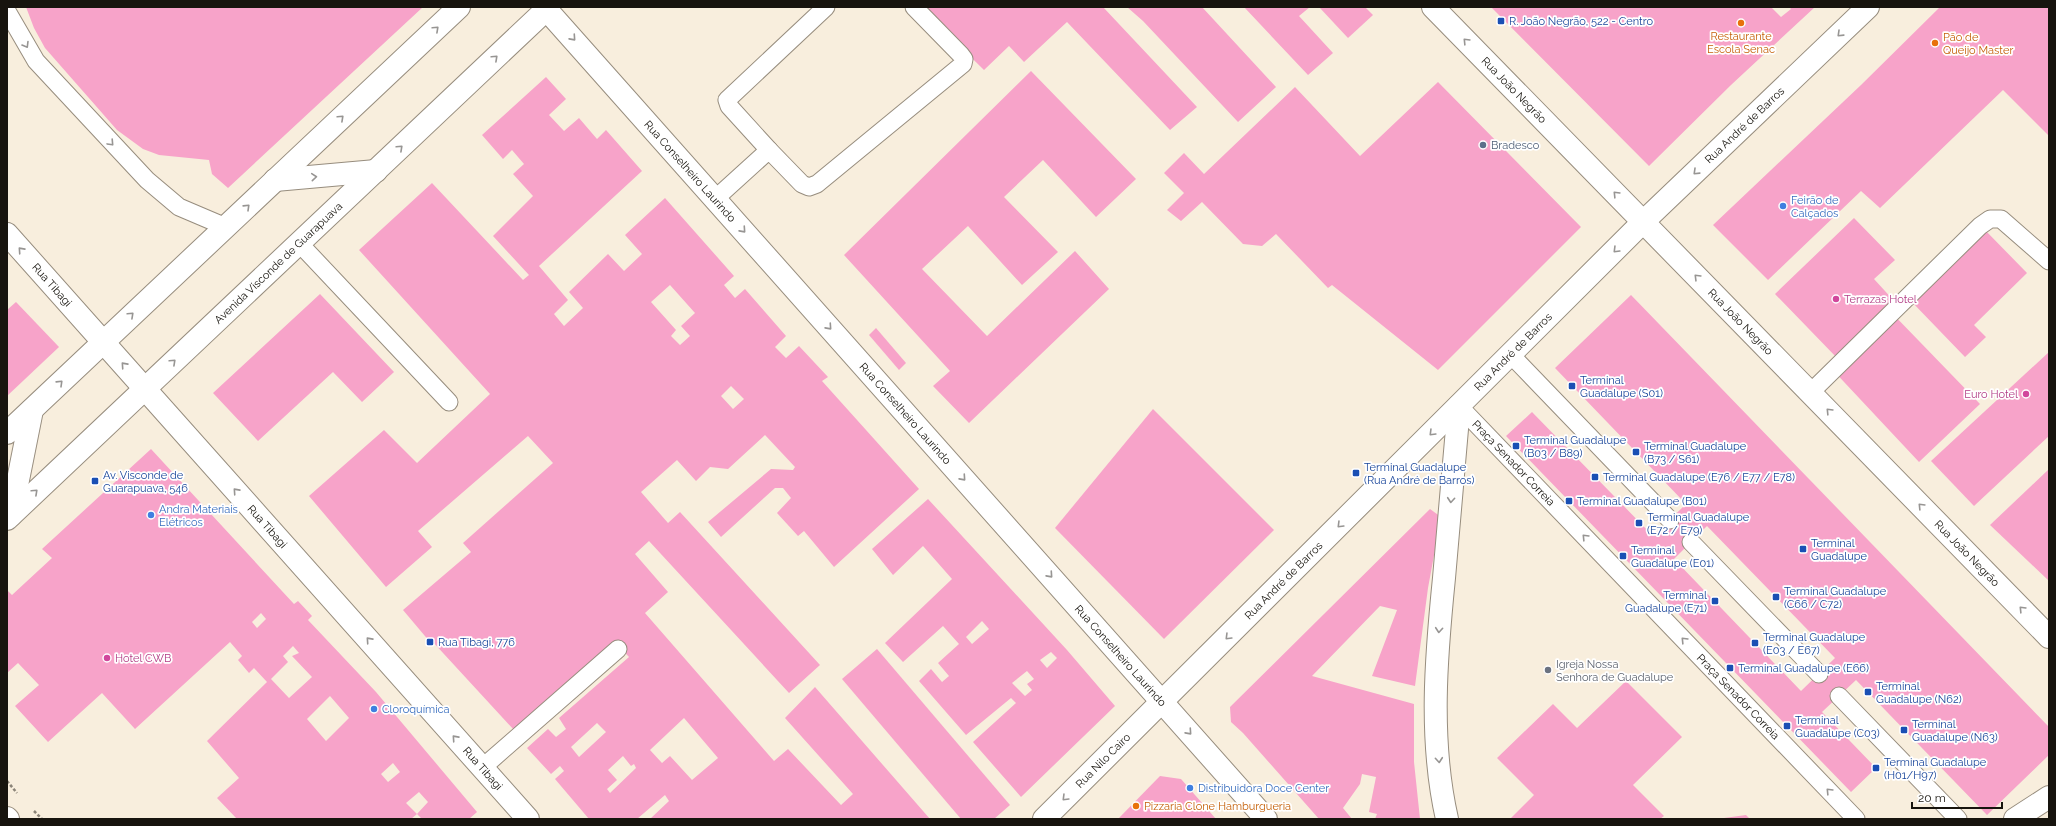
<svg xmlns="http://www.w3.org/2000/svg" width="2056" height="826" font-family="Raleway,sans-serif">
	<rect width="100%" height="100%" fill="#f8eedd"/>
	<g fill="#f7a3c9" fill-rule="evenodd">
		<polygon points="26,7 423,7 228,188 212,174 209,160 159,155 143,149 117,130 45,48 34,28"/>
		<polygon points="920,7 1103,7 1197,107 1170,130 1067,22 1024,62 1009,46 984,70"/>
		<polygon points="1127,7 1202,7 1276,87 1238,122 1143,21"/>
		<polygon points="1244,7 1310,7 1299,16 1333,53 1308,75"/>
		<polygon points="1319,7 1365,7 1373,15 1348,38"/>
		<polygon points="1491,7 1771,7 1781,17 1791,9 1789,7 1815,7 1731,85 1649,166"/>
		<polygon points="1940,7 2049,7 2049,136 2003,90 1880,208 1861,191 1768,280 1713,225 1861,85"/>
		<polygon points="1031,71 1136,179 1096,217 1043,160 1004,197 1058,252 1022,285 968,226 922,269 987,336 1075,251 1109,289 969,423 933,386 950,371 844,255"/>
		<path d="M 546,77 L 566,99 L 549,115 L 564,131 L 579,118 L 597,139 L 606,130 L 642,171 L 539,266 L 568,300 L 554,314 L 564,326 L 583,308 L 569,292 L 608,254 L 624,271 L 642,254 L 625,235 L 665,198 L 734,276 L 724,285 L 735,298 L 745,289 L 786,336 L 775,347 L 786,358 L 799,346 L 828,377 L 822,381 L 919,489 L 834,567 L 804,531 L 798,536 L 777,513 L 791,498 L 783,488 L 775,488 L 721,537 L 708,522 L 771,469 L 793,470 L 795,467 L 765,435 L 728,469 L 710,467 L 696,481 L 677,460 L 641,492 L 668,523 L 680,512 L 820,665 L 789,693 L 649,541 L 635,554 L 668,592 L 645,613 L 774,761 L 788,749 L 841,805 L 853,794 L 785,718 L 815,687 L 930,819 L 650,819 L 669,801 L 665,795 L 637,819 L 589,819 L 555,779 L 564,771 L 560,766 L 551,774 L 527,748 L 548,729 L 556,737 L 566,729 L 559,718 L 629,657 L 614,641 L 514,730 L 432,641 L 430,642 L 403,610 L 471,552 L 463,543 L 553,463 L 528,436 L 418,531 L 432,547 L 386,587 L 309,496 L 384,430 L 417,463 L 490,394 L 359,250 L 432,183 L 523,280 L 529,275 L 493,236 L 533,196 L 513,174 L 524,164 L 512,150 L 503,159 L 482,135 ZM 670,285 L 695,313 L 681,326 L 690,336 L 680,345 L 671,336 L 676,330 L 651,302 ZM 731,386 L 744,399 L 733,409 L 721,396 ZM 684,718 L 718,758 L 692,780 L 670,756 L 662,763 L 650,750 ZM 597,723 L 606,732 L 579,757 L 571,747 ZM 623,756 L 631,766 L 634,764 L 636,768 L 610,793 L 607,789 L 617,780 L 608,770 Z"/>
		<polygon points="1438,82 1581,227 1438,370 1332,285 1328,288 1276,234 1262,246 1243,244 1202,202 1181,221 1167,210 1184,193 1164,173 1184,153 1204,174 1295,87 1360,156"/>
		<polygon points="1854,218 1895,260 1874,279 1896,303 1889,310 1980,404 1919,462 1830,367 1838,359 1775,294"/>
		<polygon points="1984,229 2027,273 1974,325 1986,337 1965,357 1910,300"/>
		<polygon points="320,294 394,372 362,402 333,372 258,441 213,393"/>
		<path d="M 1631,295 L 2049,727 L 2049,755 L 1987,815 L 1856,680 L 1822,712 L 1876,768 L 1851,792 L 1506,436 L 1532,412 L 1653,536 L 1686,504 L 1555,368 ZM 1707,526 L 1835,658 L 1801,691 L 1674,559 Z"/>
		<polygon points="16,302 59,347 7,396 7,310"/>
		<polygon points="876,328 906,363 899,370 869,335"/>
		<polygon points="2049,352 2049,436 1974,506 1931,461"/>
		<polygon points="1153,409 1274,530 1164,639 1055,528"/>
		<path d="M 151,449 L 294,604 L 298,601 L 312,616 L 308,620 L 376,692 L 477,812 L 469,819 L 422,819 L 417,814 L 428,802 L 419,792 L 406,803 L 417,814 L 411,819 L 237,819 L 217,798 L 239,778 L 207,741 L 267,682 L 254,668 L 249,673 L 238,660 L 242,656 L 230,642 L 135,729 L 102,693 L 48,742 L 15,706 L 39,685 L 18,663 L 7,673 L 7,590 L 12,595 L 52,558 L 42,549 ZM 261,613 L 266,619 L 257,628 L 252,622 ZM 293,646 L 299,653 L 292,656 L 312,677 L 289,698 L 271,679 L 288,662 L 283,656 ZM 330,696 L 349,718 L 326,741 L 307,719 ZM 393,763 L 400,772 L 388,782 L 381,774 Z"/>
		<polygon points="2049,469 2049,581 1990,525"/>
		<path d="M 928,499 L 1067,650 L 1115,706 L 1021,797 L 973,742 L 1016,703 L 1011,698 L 966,735 L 919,681 L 931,669 L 942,682 L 949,676 L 938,663 L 959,644 L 943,626 L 903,662 L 885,643 L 952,579 L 923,546 L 893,575 L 872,549 ZM 982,621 L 989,629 L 972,644 L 966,637 ZM 1051,652 L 1057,658 L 1047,668 L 1040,660 ZM 1027,671 L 1034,679 L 1027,684 L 1032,690 L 1025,696 L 1012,683 Z"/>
		<polygon points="1430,509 1441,517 1428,588 1415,686 1372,676 1397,610 1380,606 1312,676 1414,704 1414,762 1420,819 1375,819 1377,814 1369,812 1376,777 1362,774 1360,784 1343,808 1352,819 1319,819 1243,733 1231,722 1230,707"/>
		<polygon points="877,649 1010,805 994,819 961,819 842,679"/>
		<polygon points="1626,681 1682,737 1633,785 1664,816 1660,819 1510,819 1534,795 1497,758 1553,704 1577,728"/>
		<polygon points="1160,776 1181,779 1216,819 1118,819"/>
		<polygon points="1746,815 1750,819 1724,819 1724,818"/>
	</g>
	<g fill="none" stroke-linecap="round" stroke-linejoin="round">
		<g stroke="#978d7e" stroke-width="19">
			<g id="lane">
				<polyline points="7,11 36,61 147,180 179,207 226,227"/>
				<polyline points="769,150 729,106 727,100 826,7"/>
				<polyline points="715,199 769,150 802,184 809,187 817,184 963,64 964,59 961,55 914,7"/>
				<polyline points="299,243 449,402"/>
				<polyline points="1511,355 1670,520"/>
				<polyline points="1810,393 1980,226 1990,219 2001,219 2049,261"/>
				<path id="s1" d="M 1459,406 L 1856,819"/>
				<polyline points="1691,542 1819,674"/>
				<polyline points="1839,696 1958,819"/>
				<polyline points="482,768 618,649"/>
			</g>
		</g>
		<g stroke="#978d7e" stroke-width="24">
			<g id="street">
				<path d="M 1447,819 C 1429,740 1436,657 1444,578 C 1449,520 1454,463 1459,406"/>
				<polyline points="2015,819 2049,797"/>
			</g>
		</g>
		<g stroke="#978d7e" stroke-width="24">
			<g id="secondary">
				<path id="s2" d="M 1433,7 L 2049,637"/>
				<path id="s3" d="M 546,9 L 1266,819"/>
				<path id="s4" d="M 145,389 L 528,819"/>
				<polyline points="7,818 8,819"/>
				<path id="s5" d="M 1044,819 L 1643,222 L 1868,7"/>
			</g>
		</g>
		<g stroke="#978d7e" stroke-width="24">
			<g id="primary">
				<polyline points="275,180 376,171"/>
				<path id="s6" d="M 7,234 L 145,389"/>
				<polyline points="7,433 459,7"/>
				<polyline points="11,515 32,410"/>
				<path id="s7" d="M 7,519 L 549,7"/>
			</g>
		</g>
		<g stroke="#8b8478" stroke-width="2.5" stroke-dasharray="3 2" stroke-linecap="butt">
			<polyline points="7,781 17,793"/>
			<polyline points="34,811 42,819"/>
		</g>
		<use href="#lane" stroke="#fff" stroke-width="17"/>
		<use href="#street" stroke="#fff" stroke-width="22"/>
		<use href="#secondary" stroke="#fff" stroke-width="22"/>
		<use href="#primary" stroke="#fff" stroke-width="22"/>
	</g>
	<defs><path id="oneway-chevron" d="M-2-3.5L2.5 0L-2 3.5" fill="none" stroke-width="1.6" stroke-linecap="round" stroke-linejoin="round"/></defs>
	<g stroke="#979593">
		<use href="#oneway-chevron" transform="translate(436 29) rotate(-43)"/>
		<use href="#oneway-chevron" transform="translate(1840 34) rotate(136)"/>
		<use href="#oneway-chevron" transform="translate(573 38) rotate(48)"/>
		<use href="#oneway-chevron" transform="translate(1466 41) rotate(-134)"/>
		<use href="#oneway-chevron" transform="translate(26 45) rotate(59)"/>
		<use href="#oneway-chevron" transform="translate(495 58) rotate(-43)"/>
		<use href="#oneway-chevron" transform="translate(341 118) rotate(-43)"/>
		<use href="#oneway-chevron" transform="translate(111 143) rotate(47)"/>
		<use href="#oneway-chevron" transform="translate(400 148) rotate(-43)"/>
		<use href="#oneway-chevron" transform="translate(1696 172) rotate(136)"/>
		<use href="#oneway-chevron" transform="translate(314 177) rotate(-5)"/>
		<use href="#oneway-chevron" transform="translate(1616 194) rotate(-134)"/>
		<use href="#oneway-chevron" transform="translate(247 207) rotate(-44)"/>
		<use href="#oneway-chevron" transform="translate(743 230) rotate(48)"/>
		<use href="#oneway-chevron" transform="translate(21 250) rotate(-132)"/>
		<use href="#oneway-chevron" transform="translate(1616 250) rotate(135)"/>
		<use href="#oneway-chevron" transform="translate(1697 277) rotate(-135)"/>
		<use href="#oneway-chevron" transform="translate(131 315) rotate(-43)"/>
		<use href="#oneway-chevron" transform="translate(829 327) rotate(48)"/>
		<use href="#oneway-chevron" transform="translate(173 362) rotate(-43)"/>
		<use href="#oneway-chevron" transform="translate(124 365) rotate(-132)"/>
		<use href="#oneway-chevron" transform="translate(60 383) rotate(-44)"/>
		<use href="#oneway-chevron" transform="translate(1829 411) rotate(-134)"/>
		<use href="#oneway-chevron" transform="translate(1432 433) rotate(135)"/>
		<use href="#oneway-chevron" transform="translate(963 478) rotate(48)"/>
		<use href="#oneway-chevron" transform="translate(236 491) rotate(-132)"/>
		<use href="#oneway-chevron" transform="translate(35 492) rotate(-43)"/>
		<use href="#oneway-chevron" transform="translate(1451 500) rotate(95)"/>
		<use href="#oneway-chevron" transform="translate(1921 506) rotate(-134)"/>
		<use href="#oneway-chevron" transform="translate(1340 525) rotate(135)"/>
		<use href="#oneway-chevron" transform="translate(1585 537) rotate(-134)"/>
		<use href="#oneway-chevron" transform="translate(1050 575) rotate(48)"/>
		<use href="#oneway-chevron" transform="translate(2022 609) rotate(-134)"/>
		<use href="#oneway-chevron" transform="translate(1439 630) rotate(95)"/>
		<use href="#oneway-chevron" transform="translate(1228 637) rotate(135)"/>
		<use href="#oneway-chevron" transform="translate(369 640) rotate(-132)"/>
		<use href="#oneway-chevron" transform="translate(1684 640) rotate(-134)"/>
		<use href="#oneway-chevron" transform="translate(1189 732) rotate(48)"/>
		<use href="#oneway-chevron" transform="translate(455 738) rotate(-132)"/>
		<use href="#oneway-chevron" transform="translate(1439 760) rotate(85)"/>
		<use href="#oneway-chevron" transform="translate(1829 791) rotate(-134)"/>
		<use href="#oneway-chevron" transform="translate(1065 798) rotate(135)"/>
	</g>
	<g fill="#1a4fb4" stroke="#fff" stroke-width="1.5">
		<rect x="1497" y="17" width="8" height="8" rx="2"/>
		<rect x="1568" y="382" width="8" height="8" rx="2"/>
		<rect x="1512" y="442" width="8" height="8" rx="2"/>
		<rect x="1632" y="448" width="8" height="8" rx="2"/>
		<rect x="1352" y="469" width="8" height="8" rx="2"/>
		<rect x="1591" y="473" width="8" height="8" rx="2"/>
		<rect x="91" y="477" width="8" height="8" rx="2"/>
		<rect x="1565" y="497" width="8" height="8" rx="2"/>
		<rect x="1635" y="519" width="8" height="8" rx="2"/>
		<rect x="1799" y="545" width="8" height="8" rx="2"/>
		<rect x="1619" y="552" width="8" height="8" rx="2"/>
		<rect x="1772" y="593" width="8" height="8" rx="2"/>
		<rect x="1711" y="597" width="8" height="8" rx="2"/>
		<rect x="426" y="638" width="8" height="8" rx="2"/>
		<rect x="1751" y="639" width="8" height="8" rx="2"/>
		<rect x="1726" y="664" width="8" height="8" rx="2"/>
		<rect x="1864" y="688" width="8" height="8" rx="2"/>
		<rect x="1783" y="722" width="8" height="8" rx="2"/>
		<rect x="1900" y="726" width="8" height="8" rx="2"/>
		<rect x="1872" y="764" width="8" height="8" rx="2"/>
	</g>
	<g fill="#e8710a" stroke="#fff" stroke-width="1.5">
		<circle cx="1741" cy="23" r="4"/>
		<circle cx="1935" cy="43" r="4"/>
		<circle cx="1136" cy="806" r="4"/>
	</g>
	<circle fill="#5c6f8a" stroke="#fff" stroke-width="1.5" cx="1483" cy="145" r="4"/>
	<g fill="#3f7fe0" stroke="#fff" stroke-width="1.5">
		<circle cx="1783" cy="206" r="4"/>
		<circle cx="151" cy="515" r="4"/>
		<circle cx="374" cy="709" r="4"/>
		<circle cx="1190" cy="788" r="4"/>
	</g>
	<g fill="#d1479c" stroke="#fff" stroke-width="1.5">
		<circle cx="1836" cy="299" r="4"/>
		<circle cx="2026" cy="394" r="4"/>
		<circle cx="107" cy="658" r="4"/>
	</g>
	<circle fill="#6b7280" stroke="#fff" stroke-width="1.5" cx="1548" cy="670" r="4"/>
	<g text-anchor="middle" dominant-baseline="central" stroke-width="3.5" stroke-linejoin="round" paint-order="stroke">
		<g font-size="11" fill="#164399" stroke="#fff" text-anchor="start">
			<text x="1509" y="21">R. João Negrão, 522 - Centro</text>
			<text x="1580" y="380">Terminal<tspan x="1580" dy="13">Guadalupe (S01)</tspan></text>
			<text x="1524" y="440">Terminal Guadalupe<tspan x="1524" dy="13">(B03 / B89)</tspan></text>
			<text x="1644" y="446">Terminal Guadalupe<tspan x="1644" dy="13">(B73 / S61)</tspan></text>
			<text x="1364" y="467">Terminal Guadalupe<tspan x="1364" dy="13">(Rua André de Barros)</tspan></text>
			<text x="103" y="475">Av. Visconde de<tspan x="103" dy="13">Guarapuava, 546</tspan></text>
			<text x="1603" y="477">Terminal Guadalupe (E76 / E77 / E78)</text>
			<text x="1577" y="501">Terminal Guadalupe (B01)</text>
			<text x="1647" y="517">Terminal Guadalupe<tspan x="1647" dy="13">(E72 / E79)</tspan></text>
			<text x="1811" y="543">Terminal<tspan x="1811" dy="13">Guadalupe</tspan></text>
			<text x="1631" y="550">Terminal<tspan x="1631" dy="13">Guadalupe (E01)</tspan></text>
			<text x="1784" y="591">Terminal Guadalupe<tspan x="1784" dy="13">(C66 / C72)</tspan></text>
			<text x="1707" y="595" text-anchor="end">Terminal<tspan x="1707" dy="13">Guadalupe (E71)</tspan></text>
			<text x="1763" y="637">Terminal Guadalupe<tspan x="1763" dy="13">(E03 / E67)</tspan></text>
			<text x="438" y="642">Rua Tibagi, 776</text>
			<text x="1738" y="668">Terminal Guadalupe (E66)</text>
			<text x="1876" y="686">Terminal<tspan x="1876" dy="13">Guadalupe (N62)</tspan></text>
			<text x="1795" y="720">Terminal<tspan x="1795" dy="13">Guadalupe (C03)</tspan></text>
			<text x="1912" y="724">Terminal<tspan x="1912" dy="13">Guadalupe (N63)</tspan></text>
			<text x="1884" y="762">Terminal Guadalupe<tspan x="1884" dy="13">(H01/H97)</tspan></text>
		</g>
		<g font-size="11" fill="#c56008" stroke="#fff" text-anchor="start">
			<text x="1741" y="36" text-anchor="middle">Restaurante<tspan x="1741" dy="13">Escola Senac</tspan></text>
			<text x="1943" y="37">Pão de<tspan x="1943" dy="13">Queijo Master</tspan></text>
			<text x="1144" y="806">Pizzaria Clone Hamburgueria</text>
		</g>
		<g font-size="11" fill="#17140e" stroke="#fff">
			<text stroke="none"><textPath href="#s2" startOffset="116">Rua João Negrão</textPath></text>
			<text stroke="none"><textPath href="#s5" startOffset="986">Rua André de Barros</textPath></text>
			<text stroke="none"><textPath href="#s3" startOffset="217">Rua Conselheiro Laurindo</textPath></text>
			<text stroke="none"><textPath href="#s7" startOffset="373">Avenida Visconde de Guarapuava</textPath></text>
			<text stroke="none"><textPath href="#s6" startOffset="68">Rua Tibagi</textPath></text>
			<text stroke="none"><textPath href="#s2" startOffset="440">Rua João Negrão</textPath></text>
			<text stroke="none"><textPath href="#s5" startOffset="662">Rua André de Barros</textPath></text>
			<text stroke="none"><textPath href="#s3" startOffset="541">Rua Conselheiro Laurindo</textPath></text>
			<text stroke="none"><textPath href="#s1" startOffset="79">Praça Senador Correia</textPath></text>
			<text stroke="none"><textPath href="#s4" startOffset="184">Rua Tibagi</textPath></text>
			<text stroke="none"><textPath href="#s2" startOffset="764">Rua João Negrão</textPath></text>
			<text stroke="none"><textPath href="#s5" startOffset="338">Rua André de Barros</textPath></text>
			<text stroke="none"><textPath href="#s3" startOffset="865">Rua Conselheiro Laurindo</textPath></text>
			<text stroke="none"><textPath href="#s1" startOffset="403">Praça Senador Correia</textPath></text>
			<text stroke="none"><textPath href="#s5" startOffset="83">Rua Nilo Cairo</textPath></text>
			<text stroke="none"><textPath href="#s4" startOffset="508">Rua Tibagi</textPath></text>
		</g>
		<g font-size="11" fill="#4e5e75" stroke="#fff" text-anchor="start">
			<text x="1491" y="145">Bradesco</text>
		</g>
		<g font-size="11" fill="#366cbe" stroke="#fff" text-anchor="start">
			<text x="1791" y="200">Feirão de<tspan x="1791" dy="13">Calçados</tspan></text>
			<text x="159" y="509">Andra Materiais<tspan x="159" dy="13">Elétricos</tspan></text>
			<text x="382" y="709">Cloroquímica</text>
			<text x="1198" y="788">Distribuidora Doce Center</text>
		</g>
		<g font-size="11" fill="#b23c85" stroke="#fff" text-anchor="start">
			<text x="1844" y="299">Terrazas Hotel</text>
			<text x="2018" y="394" text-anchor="end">Euro Hotel</text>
			<text x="115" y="658">Hotel CWB</text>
		</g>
		<g font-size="11" fill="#5b616d" stroke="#fff" text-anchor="start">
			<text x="1556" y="664">Igreja Nossa<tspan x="1556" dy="13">Senhora de Guadalupe</tspan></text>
		</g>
	</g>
	<rect width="2056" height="826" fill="none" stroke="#17140e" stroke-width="16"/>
	<path d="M1912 802v6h90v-6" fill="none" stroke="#17140e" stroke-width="2"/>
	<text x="1918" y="802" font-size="12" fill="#17140e" stroke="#ffffff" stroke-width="3" paint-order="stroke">20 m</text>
</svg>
